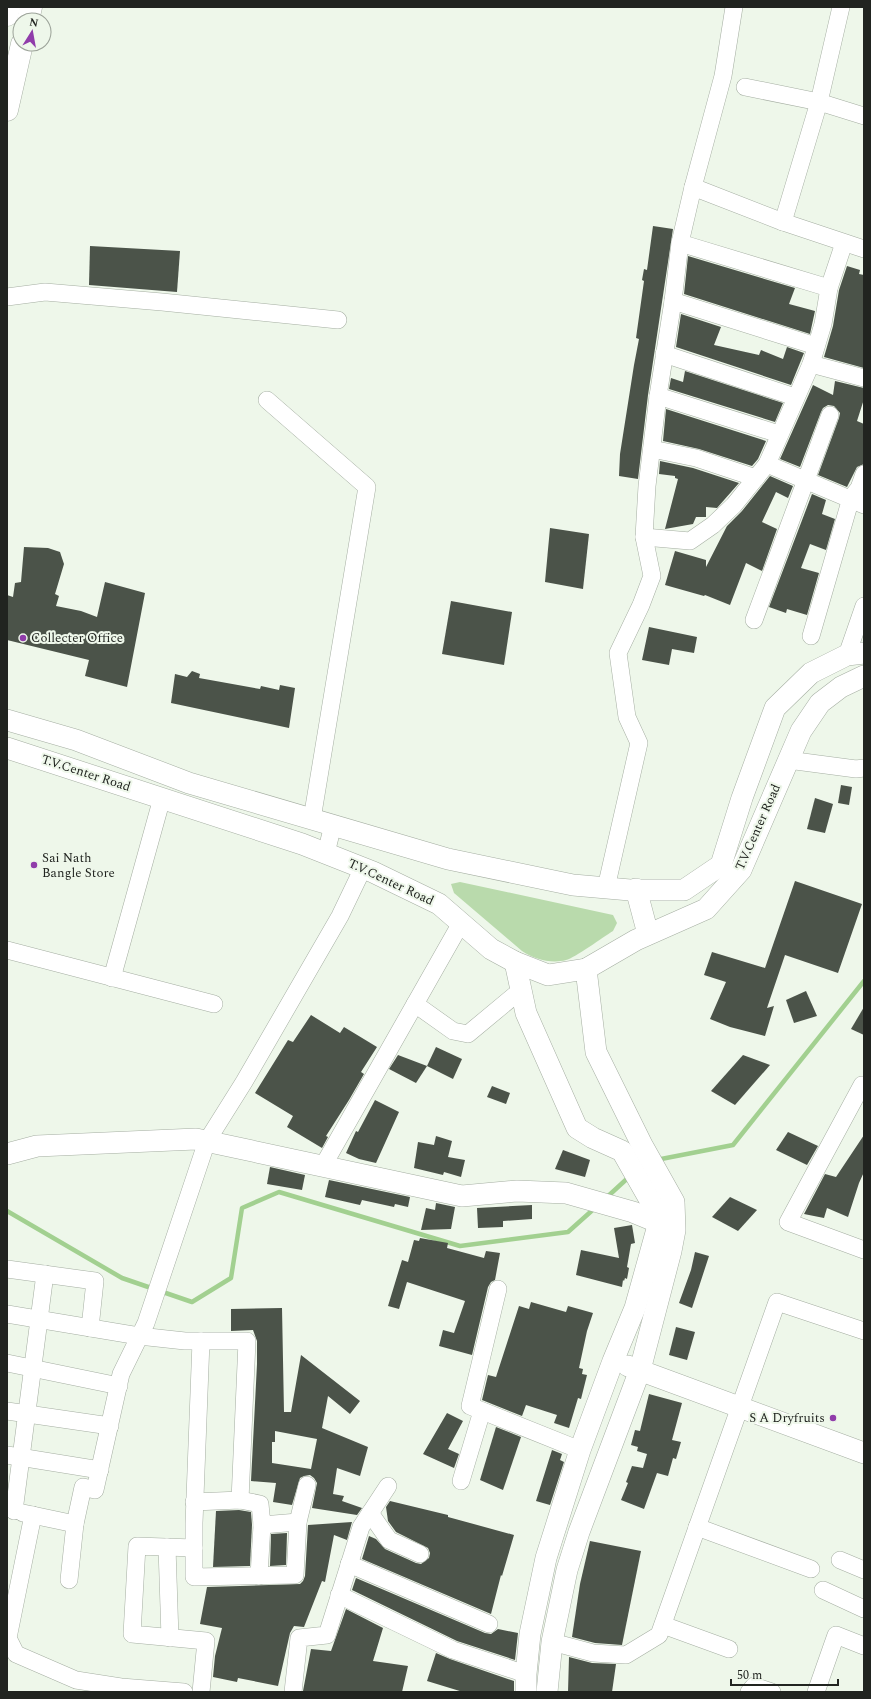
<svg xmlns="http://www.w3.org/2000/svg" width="871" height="1699" font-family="Spectral,serif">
	<rect width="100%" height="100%" fill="#eef7ea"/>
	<path fill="#b9daac" d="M 460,882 L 613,915 L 617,923 L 613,931 C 603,937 575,958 566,960 C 551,964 534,959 522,951 L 454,893 L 451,884 Z"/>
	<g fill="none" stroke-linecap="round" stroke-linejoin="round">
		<g stroke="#a2d090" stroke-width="4.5">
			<polyline points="656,1160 733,1145 864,981"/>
			<polyline points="606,1198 630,1176"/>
			<polyline points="7,1211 122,1278 192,1302 231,1278 242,1208 279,1192 460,1246 568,1232 596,1207"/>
		</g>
	</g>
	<g fill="#4b5349" fill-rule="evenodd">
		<polygon points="653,226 673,229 648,395 638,479 619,476 620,454 634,365 639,339 636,338 644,281 642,280 644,269 647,270"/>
		<polygon points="90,246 180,251 177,292 89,285"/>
		<polygon points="688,256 795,288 789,304 815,311 810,334 684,294"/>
		<polygon points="847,266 860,270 859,274 864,275 864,368 824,357 833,326 839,290"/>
		<polygon points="681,314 721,327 714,345 759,355 761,350 783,359 787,347 804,353 791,385 676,347"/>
		<polygon points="685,371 783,403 775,422 669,389 671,378 683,382"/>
		<polygon points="835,381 864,388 864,399 857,421 864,424 864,464 857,467 847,487 818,475 839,418 840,413 834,406 828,405 823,408 821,412 800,467 780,459 813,385 833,395"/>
		<polygon points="666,409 766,441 758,459 752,466 699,449 663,441"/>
		<polygon points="660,461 693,468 739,483 717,508 706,507 706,517 696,517 693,524 665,529 678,479 675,478 675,476 659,474"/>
		<polygon points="770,476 793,486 788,498 776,492 762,522 777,529 762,571 746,563 730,605 705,595 704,596 665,585 675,551 706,560 706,567 727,526 742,511"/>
		<polygon points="812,494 826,500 822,514 835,519 826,550 810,544 801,568 819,573 807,615 787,609 786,613 769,607"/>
		<polygon points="550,528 589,534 583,589 545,582"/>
		<polygon points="24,547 48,548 60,552 64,564 55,594 59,596 56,606 81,611 97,617 105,582 145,593 127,687 85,676 89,660 7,640 7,595 13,597 15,583 21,582"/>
		<polygon points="451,601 512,612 504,665 442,654"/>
		<polygon points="649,627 697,637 694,653 672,649 669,665 642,660"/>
		<polygon points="192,671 200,674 199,678 260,689 261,686 279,690 280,685 295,688 289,728 171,703 175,674 187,677"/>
		<polygon points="841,785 852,787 849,805 838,803"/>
		<polygon points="815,798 833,804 825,833 807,829"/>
		<polygon points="795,881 862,904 838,973 785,955 767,1008 774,1006 765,1036 730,1027 710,1019 726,982 704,975 712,952 765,968"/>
		<polygon points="806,991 817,1016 794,1023 786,1000"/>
		<polygon points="864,1007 864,1035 851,1029"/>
		<polygon points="311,1015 340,1033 344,1027 377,1047 361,1072 364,1074 349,1100 326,1136 328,1137 322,1148 287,1127 293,1116 255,1093 288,1040 293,1042"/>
		<polygon points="436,1047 462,1059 453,1079 427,1066"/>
		<polygon points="398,1055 427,1066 416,1083 389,1069"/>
		<polygon points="743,1055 770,1065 735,1105 711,1091"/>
		<polygon points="492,1086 510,1093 506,1104 487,1097"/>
		<polygon points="375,1100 399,1112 376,1163 359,1159 346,1153 356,1131 358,1132"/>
		<polygon points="788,1132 818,1146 807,1165 776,1150"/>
		<polygon points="864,1135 864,1172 859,1183 848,1217 827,1208 824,1218 804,1214 825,1174 836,1177"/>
		<polygon points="436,1136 452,1141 448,1157 465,1160 461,1177 444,1172 443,1175 414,1168 418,1142 434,1145"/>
		<polygon points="563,1150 590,1160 585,1177 555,1169"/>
		<polygon points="270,1167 305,1175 302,1190 267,1184"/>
		<polygon points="329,1180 410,1197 408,1207 395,1204 394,1207 362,1200 360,1205 325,1197"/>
		<polygon points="730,1197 757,1210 738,1231 712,1217"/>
		<polygon points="436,1203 455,1207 451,1229 421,1230 426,1208 435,1210"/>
		<polygon points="532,1205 532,1219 503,1221 503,1227 478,1228 477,1208"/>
		<polygon points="632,1225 635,1243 631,1244 627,1267 629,1268 627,1279 625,1278 624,1281 623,1280 622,1287 576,1275 581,1250 619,1258 614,1228"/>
		<polygon points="420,1238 448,1243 447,1248 484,1258 486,1251 500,1253 495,1280 491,1282 488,1287 472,1355 439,1346 443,1330 454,1333 465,1301 407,1282 399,1309 388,1306 402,1260 408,1262 414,1240 419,1241"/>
		<polygon points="695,1252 709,1256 692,1308 679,1303 691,1270"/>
		<polygon points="531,1302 566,1312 568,1306 593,1313 587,1331 579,1368 583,1369 582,1374 587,1375 581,1399 578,1398 569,1428 554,1423 557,1415 526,1405 522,1416 482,1400 488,1375 496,1377 519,1306 529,1309"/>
		<path d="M 282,1308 L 284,1412 L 291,1412 L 301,1355 L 360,1401 L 350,1414 L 328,1396 L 322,1428 L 368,1447 L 360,1476 L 337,1468 L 333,1494 L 344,1496 L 342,1501 L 362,1508 L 357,1515 L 312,1508 L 317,1483 L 314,1478 L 310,1475 L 304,1476 L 300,1478 L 292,1505 L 273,1502 L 276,1483 L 251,1481 L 257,1364 L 257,1341 L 253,1330 L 231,1331 L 231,1309 ZM 275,1431 L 317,1439 L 311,1469 L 272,1463 L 272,1442 L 275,1442 Z"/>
		<polygon points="676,1327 695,1332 687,1360 669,1355"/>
		<polygon points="649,1394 682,1403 672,1440 681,1442 676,1459 673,1458 668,1476 657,1473 644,1509 621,1500 628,1483 626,1482 632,1466 643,1468 647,1454 637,1451 638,1447 631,1445 635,1430 640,1431"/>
		<polygon points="447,1413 463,1421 448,1449 459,1454 454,1468 423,1454"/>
		<polygon points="496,1427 521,1437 503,1490 480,1480"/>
		<polygon points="552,1450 562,1454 560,1460 564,1462 550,1505 536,1501"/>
		<polygon points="390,1501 448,1515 448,1517 514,1535 502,1576 501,1575 491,1614 362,1559 369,1536 376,1539 385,1549 416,1563 421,1564 429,1558 430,1553 428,1548 396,1532 388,1521 386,1507"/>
		<polygon points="239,1510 251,1512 252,1525 250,1566 213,1567 216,1511"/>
		<polygon points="352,1522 347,1540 334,1535 325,1582 322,1581 304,1627 294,1626 290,1633 278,1686 238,1678 237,1682 213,1677 215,1656 222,1628 200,1624 207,1587 300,1584 303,1581 305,1576 308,1525"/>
		<polygon points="287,1533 286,1565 270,1566 271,1534"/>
		<polygon points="590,1541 641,1551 622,1645 595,1643 572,1637 580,1584"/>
		<polygon points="356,1578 485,1633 491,1634 498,1629 518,1633 515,1660 457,1641 352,1590"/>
		<polygon points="346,1609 383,1628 373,1661 408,1666 402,1692 311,1692 303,1691 311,1649 331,1651"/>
		<polygon points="436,1653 450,1659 514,1681 514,1692 463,1692 427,1681"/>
		<polygon points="569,1657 592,1663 616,1664 612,1692 568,1692"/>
	</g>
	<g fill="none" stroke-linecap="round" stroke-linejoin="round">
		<g stroke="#a5aea2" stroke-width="18">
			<g id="minor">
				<polyline points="745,87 819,102 864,116"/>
				<polyline points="693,187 723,76 734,7"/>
				<polyline points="783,222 819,102 841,7"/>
				<polyline points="680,243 829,288"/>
				<polyline points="7,297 45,292 162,302 338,320"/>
				<polyline points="673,301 816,346"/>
				<polyline points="664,354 795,397"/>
				<polyline points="811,364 864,378"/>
				<polyline points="658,396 779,434"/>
				<polyline points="267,400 367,487 312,819"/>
				<polyline points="652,449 696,458 756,478"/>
				<polyline points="767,464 864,505"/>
				<polyline points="644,537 690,541 713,525 734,505 767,464 811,364 823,324 829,288 844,243"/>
				<polyline points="754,620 830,415"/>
				<polyline points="811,636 851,498 859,488 864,474"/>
				<polyline points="847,655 864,606"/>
				<polyline points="788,760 856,769 864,768"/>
				<polyline points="326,853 333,825"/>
				<polyline points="606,888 639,743 627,717 618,653 641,605 652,576 644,537 647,486 658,396 673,301 680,243 693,187 783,222 864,249"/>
				<polyline points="7,950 214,1004"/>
				<polyline points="112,978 162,798"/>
				<polyline points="415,1004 453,1031 468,1034 521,990"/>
				<polyline points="864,1085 862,1085 788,1222 864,1250"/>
				<polyline points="323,1166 461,923"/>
				<polyline points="7,1269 95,1281 90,1328"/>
				<polyline points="498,1289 470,1406 580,1450"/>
				<polyline points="7,1314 139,1336 185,1341 247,1341 240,1500"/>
				<polyline points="201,1341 194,1523 194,1577 295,1575 298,1522 307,1485"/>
				<polyline points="7,1363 119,1386"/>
				<polyline points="7,1411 110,1426"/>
				<polyline points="7,1455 100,1470"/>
				<polyline points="461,1481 482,1411"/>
				<polyline points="194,1502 240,1500 260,1504 262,1525 298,1522"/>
				<polyline points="14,1511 45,1274"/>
				<polyline points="23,1513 75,1524"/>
				<polyline points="370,1513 389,1540 420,1554"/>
				<polyline points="33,1515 8,1638 16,1654 76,1680 121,1687 184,1692"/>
				<polyline points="697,1527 811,1569"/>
				<polyline points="167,1547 170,1638"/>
				<polyline points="194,1548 137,1546 132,1634 206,1641 201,1692"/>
				<polyline points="840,1560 864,1570"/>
				<polyline points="349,1564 489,1624"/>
				<polyline points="259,1576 262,1525"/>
				<polyline points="69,1580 75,1524 83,1487 95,1490 121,1374 146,1323 207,1141 244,1082 340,916 363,868"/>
				<polyline points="823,1590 864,1609"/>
				<polyline points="339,1595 453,1650 526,1674"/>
				<polyline points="663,1625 729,1649"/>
				<polyline points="552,1642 593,1653 626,1655 659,1635 777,1302 864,1331"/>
				<polyline points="293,1692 299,1638 327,1635 361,1527 388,1486"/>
				<polyline points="749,1692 754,1686 772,1692"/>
				<polyline points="816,1692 836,1635 864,1646"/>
			</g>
		</g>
		<g stroke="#a5aea2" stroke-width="22">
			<g id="tertiary">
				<polyline points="7,720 76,740 189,783 448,859 573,885 630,890 684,890 721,865 742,798 775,708 811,673 847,655 864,653"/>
				<polyline points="7,748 302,844 373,872 439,904 491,949 515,962 548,975 586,969 636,940 706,909 741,870 801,731 820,703 841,687 864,676"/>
				<polyline points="636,889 648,934"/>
				<polyline points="515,962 526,1013 577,1128 593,1138 622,1151 655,1209 659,1222 635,1308 613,1361 580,1450 546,1558 530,1634 526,1674 526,1692"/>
				<polyline points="7,1154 37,1146 196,1139 462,1196 517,1191 566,1193 633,1212 667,1226"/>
				<polyline points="628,1366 864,1453"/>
				<polyline points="547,1692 552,1642 567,1570 579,1532 640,1370 671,1251 675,1230 674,1202 642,1145 596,1052 586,969"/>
			</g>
		</g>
		<g stroke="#a5aea2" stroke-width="23">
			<g id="primary">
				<polyline points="7,15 9,7"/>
				<polyline points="28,20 31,7"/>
				<polyline points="7,110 22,44"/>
			</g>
		</g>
		<use href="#minor" stroke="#fff" stroke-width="17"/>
		<use href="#tertiary" stroke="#fff" stroke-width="21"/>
		<use href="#primary" stroke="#fff" stroke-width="22"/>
	</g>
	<g fill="#903caa" stroke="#eef7ea" stroke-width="1.5">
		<circle cx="23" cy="638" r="4"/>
		<circle cx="34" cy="865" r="4"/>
		<circle cx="833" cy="1418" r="4"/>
	</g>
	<g text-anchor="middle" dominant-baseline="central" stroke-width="4" stroke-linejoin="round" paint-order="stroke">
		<g font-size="13" fill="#212420" stroke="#eef7ea" text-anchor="start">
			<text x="31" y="638">Collecter Office</text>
			<text x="42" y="858">Sai Nath<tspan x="42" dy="15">Bangle Store</tspan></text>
			<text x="825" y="1418" text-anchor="end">S A Dryfruits</text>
		</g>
		<g font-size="13" fill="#212420" stroke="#eef7ea">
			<text transform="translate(86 773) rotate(18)">T.V.Center Road</text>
			<text transform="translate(758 827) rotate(-66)">T.V.Center Road</text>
			<text transform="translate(391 882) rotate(25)">T.V.Center Road</text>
		</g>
	</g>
	<rect width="871" height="1699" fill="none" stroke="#212420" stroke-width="16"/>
	<g transform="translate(32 32) rotate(11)"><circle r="19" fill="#eef7ea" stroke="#9ca399"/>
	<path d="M0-3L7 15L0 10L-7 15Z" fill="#903caa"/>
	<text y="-6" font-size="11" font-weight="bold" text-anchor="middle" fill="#212420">N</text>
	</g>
	<path d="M731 1679v6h107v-6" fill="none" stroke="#212420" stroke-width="2"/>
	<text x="737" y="1679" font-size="12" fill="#212420" stroke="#eef7ea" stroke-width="3" paint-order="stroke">50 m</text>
</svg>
